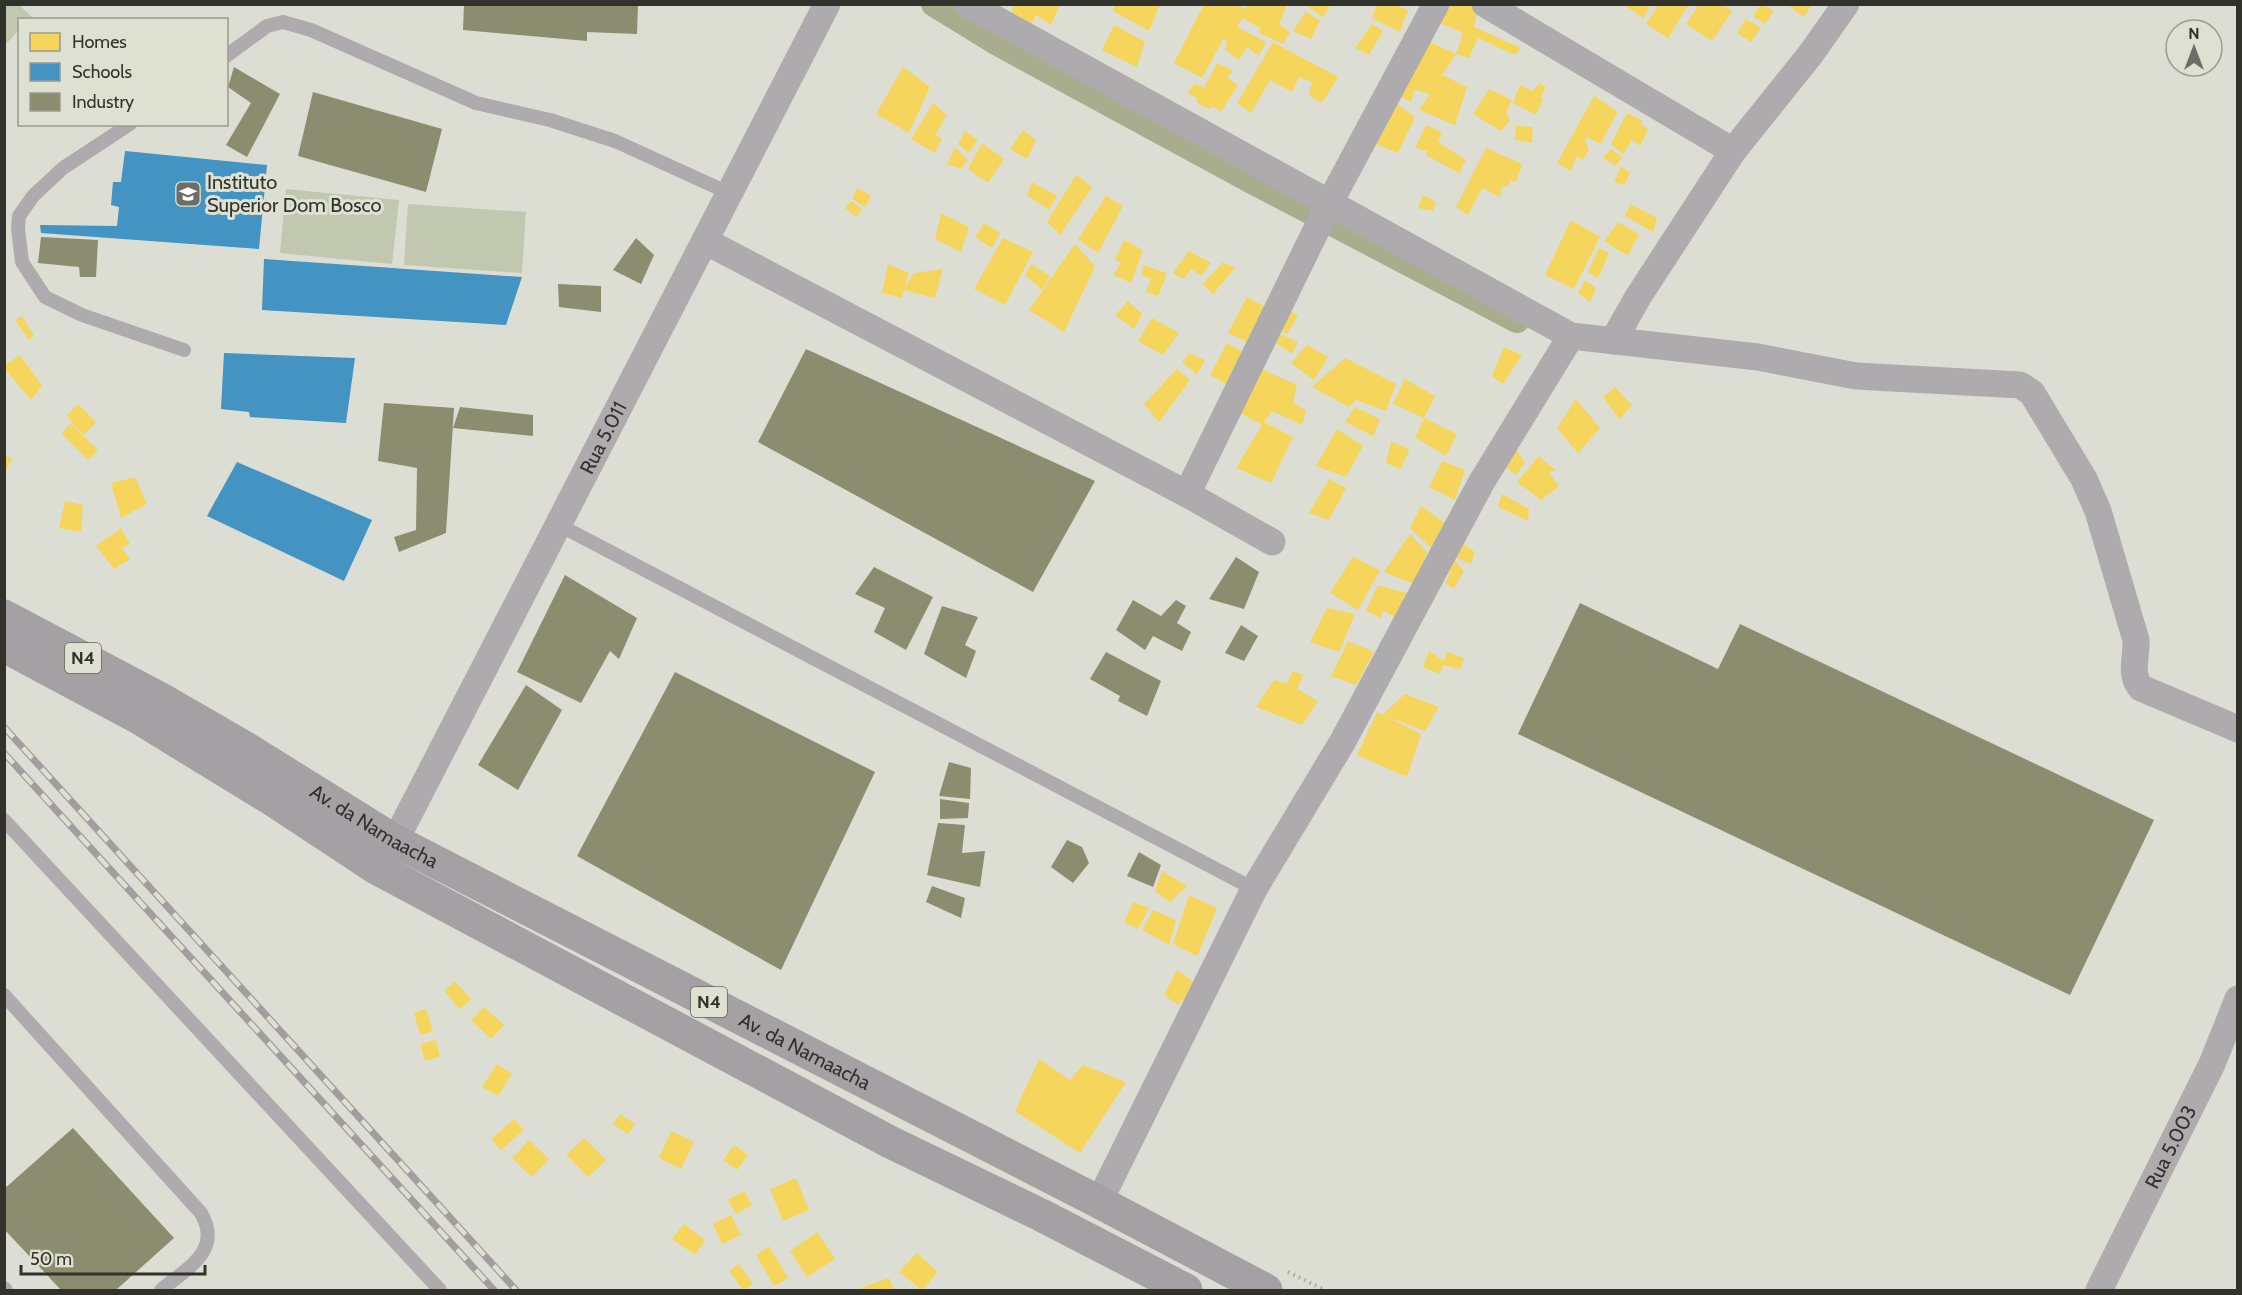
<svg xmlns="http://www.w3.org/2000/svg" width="2242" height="1295" font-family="Cabin,sans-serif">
	<rect width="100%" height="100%" fill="#dcded4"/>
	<g fill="#c2c7af">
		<polygon points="5,4 19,5 32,17 30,19 20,20 19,30 5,45"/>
		<polygon points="286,189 399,200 392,264 280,253"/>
		<polygon points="408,204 526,212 522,273 404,265"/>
	</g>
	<g fill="#f6d55c">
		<polygon points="1015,4 1060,4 1051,25 1036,15 1031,24 1011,12"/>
		<polygon points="1115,4 1160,4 1149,31 1113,11"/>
		<polygon points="1204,4 1232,4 1245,9 1247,5 1287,5 1279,24 1290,32 1283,44 1260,33 1260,28 1242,18 1237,27 1266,42 1259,56 1247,47 1239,60 1225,50 1227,41 1224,38 1202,78 1174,63"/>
		<polygon points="1310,4 1331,4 1323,17 1308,7"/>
		<polygon points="1377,4 1393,4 1408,10 1400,32 1372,18"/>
		<polygon points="1448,4 1472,4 1478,8 1474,27 1521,48 1515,55 1478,38 1469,58 1456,54 1463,33 1440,23"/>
		<polygon points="1623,4 1651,4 1643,18"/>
		<polygon points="1659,4 1689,4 1668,38 1646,24"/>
		<polygon points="1699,4 1722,4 1732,11 1712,41 1686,24"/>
		<polygon points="1761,4 1774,11 1765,24 1753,16"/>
		<polygon points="1792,4 1812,4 1804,17 1790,7"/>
		<polygon points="1306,11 1320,21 1311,39 1293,31"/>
		<polygon points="1746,19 1761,28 1751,42 1737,33"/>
		<polygon points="1372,24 1383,31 1369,55 1355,48"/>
		<polygon points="1114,25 1145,42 1137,67 1102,50"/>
		<polygon points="1273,42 1338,77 1322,103 1309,96 1312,82 1299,77 1292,92 1270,80 1251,113 1237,103"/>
		<polygon points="1430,42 1456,54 1442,75 1467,87 1455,125 1419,110 1430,94 1414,90 1411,102 1394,94"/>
		<polygon points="1217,63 1233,71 1227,78 1238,85 1221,112 1213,106 1210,109 1197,103 1197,98 1188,93 1194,83 1204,88"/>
		<polygon points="903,67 930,87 909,133 876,114"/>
		<polygon points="1540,83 1546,87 1541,97 1543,99 1536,115 1513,103 1520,85 1532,91"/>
		<polygon points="1489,89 1512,100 1506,113 1510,120 1501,131 1473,114"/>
		<polygon points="1594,96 1618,112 1600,144 1587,137 1585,142 1589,149 1583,160 1577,156 1571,171 1557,163"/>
		<polygon points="933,103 947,115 935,135 942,138 935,153 911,139"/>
		<polygon points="1397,104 1415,117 1398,153 1373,143"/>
		<polygon points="1627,113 1643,121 1640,123 1648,130 1640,146 1632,140 1623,154 1611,144"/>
		<polygon points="1426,125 1442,132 1438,142 1466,160 1459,173 1426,155 1427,151 1415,148"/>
		<polygon points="1516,126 1533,127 1532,143 1515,140"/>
		<polygon points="1023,130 1036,140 1027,159 1010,149"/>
		<polygon points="965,131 978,140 969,153 958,144"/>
		<polygon points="982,143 1004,159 988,183 968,169"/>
		<polygon points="955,147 968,160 961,169 947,164"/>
		<polygon points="1486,148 1522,164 1516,182 1510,180 1508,187 1502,186 1500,197 1482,188 1468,215 1456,207"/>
		<polygon points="1611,149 1622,157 1616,166 1603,158"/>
		<polygon points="1621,166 1630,173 1624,185 1614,182"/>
		<polygon points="1076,175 1092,187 1060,235 1047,222"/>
		<polygon points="1032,182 1057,196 1049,210 1027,195"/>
		<polygon points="857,188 871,195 865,207 852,199"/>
		<polygon points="1423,195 1436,202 1433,211 1418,208"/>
		<polygon points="1106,196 1123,206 1098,253 1078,239"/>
		<polygon points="851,201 862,209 856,217 845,208"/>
		<polygon points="1630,204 1657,218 1653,232 1625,216"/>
		<polygon points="941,213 969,227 961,252 935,239"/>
		<polygon points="1571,220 1600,237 1574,289 1545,275"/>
		<polygon points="1618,222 1639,234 1628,256 1604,241"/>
		<polygon points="984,223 1000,233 992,248 975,237"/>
		<polygon points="1003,238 1033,252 1005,305 974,289"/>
		<polygon points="1124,240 1143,250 1131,283 1113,275 1121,263 1115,259"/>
		<polygon points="1075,244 1095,266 1064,332 1029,310"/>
		<polygon points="1599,248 1609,253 1598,278 1588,272"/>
		<polygon points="1189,251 1211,263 1201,276 1191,269 1184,279 1173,273"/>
		<polygon points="1223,262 1235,268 1213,294 1203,284"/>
		<polygon points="888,264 909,273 904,290 914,273 943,269 935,298 904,290 902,298 882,293"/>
		<polygon points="1031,264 1050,276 1042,290 1025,275"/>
		<polygon points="1143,265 1167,273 1158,296 1146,292 1151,279 1142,275"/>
		<polygon points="1585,280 1596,288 1590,302 1578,293"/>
		<polygon points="1247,297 1272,311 1255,346 1228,333"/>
		<polygon points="1128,301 1142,314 1134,329 1115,315"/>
		<polygon points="1286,307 1298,316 1287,334 1273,328"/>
		<polygon points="22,316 34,336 29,340 15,320"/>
		<polygon points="1152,318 1179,333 1163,355 1138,341"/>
		<polygon points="1272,331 1298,342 1292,353 1269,339"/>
		<polygon points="1227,343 1250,356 1235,389 1210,375"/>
		<polygon points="1307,345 1328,357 1314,380 1291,363"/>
		<polygon points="1504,347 1522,355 1503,384 1492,376"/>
		<polygon points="1189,353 1205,360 1197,375 1182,362"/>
		<polygon points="20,355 42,386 31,400 4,368 4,366"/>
		<polygon points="1345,358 1396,384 1386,411 1356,400 1349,407 1312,387"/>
		<polygon points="1255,366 1297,385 1293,402 1306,411 1302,425 1272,411 1264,422 1293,437 1271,483 1236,468 1262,425 1232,409"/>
		<polygon points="1177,369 1190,380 1159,422 1144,404"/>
		<polygon points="1405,379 1435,396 1424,418 1393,404"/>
		<polygon points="1615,387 1632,405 1619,419 1603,397"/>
		<polygon points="1576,399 1600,428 1578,453 1557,428"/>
		<polygon points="78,404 96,422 84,435 72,423 67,415"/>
		<polygon points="1355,407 1380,419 1373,436 1345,422"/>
		<polygon points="1424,418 1457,434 1446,456 1415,437"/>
		<polygon points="70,423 98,450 88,460 62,434"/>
		<polygon points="1337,429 1363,446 1346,477 1316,466"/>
		<polygon points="1391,441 1410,450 1400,469 1386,463"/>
		<polygon points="1513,445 1525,463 1516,475 1501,464"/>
		<polygon points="4,454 12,459 4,475"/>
		<polygon points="1539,456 1555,470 1549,473 1559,486 1541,500 1517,482"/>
		<polygon points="1442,461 1465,470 1455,500 1429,487"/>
		<polygon points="135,477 147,504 121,518 111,483"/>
		<polygon points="1329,479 1346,488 1329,520 1309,513"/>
		<polygon points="1502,494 1529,509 1528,521 1498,507"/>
		<polygon points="65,501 83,505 81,532 59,528"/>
		<polygon points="1421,506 1447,525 1431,548 1410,528"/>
		<polygon points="121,528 130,544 122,548 130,559 114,569 96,546"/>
		<polygon points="1410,534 1427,552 1414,584 1384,572"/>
		<polygon points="1459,541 1475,552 1471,564 1450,555 1464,571 1454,588 1445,583 1451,571 1445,569 1450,555"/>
		<polygon points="1353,557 1380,570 1358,610 1330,593"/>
		<polygon points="1378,585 1410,594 1398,619 1383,610 1381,618 1366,611"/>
		<polygon points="1327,608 1355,614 1339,652 1310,642"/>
		<polygon points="1348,641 1374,652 1356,685 1331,676"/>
		<polygon points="1429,651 1444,661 1447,652 1464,658 1460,669 1443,665 1440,674 1423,667"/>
		<polygon points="1293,671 1303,675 1297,689 1318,701 1302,725 1256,707 1274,680 1287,683"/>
		<polygon points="1405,694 1439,707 1425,731 1385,716 1421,734 1407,777 1357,755 1377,712 1382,715"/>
		<polygon points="1162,871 1187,886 1170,902 1155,891"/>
		<polygon points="1189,895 1217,908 1197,956 1173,944"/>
		<polygon points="1133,902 1149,908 1138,929 1124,922"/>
		<polygon points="1153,910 1176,920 1169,945 1142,930"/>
		<polygon points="1177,970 1198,985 1178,1005 1164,995"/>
		<polygon points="455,981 471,999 460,1009 444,991"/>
		<polygon points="484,1007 504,1025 491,1039 471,1020"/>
		<polygon points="426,1009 433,1031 420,1035 414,1013"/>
		<polygon points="436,1040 440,1057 425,1061 420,1044"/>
		<polygon points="1039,1059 1070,1080 1083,1065 1126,1082 1080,1153 1015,1111"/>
		<polygon points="497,1064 512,1074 498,1096 482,1087"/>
		<polygon points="620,1114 635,1124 628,1134 613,1124"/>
		<polygon points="514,1119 524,1130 501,1150 491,1139"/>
		<polygon points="671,1131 694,1142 681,1169 659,1158"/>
		<polygon points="584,1138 606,1160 588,1177 566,1155"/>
		<polygon points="529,1140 549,1159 532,1177 512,1158"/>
		<polygon points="734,1145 748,1155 737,1170 723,1160"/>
		<polygon points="796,1178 809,1210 783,1221 770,1189"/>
		<polygon points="744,1191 752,1205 736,1214 728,1200"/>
		<polygon points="731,1215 741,1235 722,1244 713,1224"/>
		<polygon points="684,1224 705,1240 695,1255 672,1239"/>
		<polygon points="817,1232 835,1259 807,1277 790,1251"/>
		<polygon points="769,1246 788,1278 774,1286 756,1255"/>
		<polygon points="917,1253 938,1272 922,1290 899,1272"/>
		<polygon points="739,1264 753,1284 743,1290 729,1271"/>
		<polygon points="889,1278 894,1290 862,1290 861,1288"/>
	</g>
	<g fill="#4393c3">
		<polygon points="125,151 267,165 259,249 41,233 40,225 117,226 119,207 111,205 113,182 121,182"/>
		<polygon points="264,259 522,277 506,325 262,310"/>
		<polygon points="224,353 355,358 346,423 250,417 249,412 221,409"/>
		<polygon points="237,462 372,520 344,581 207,516"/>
	</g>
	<g fill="#8c8c6e">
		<polygon points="464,4 638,4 637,34 587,32 587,41 463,30"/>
		<polygon points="234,67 280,94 247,157 226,145 251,103 228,87"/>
		<polygon points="313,92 442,129 426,192 298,156"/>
		<polygon points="41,237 98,240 96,277 80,277 79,267 38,263"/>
		<polygon points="636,238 654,255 641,284 613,270"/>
		<polygon points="558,284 601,286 601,312 559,307"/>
		<polygon points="806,349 1095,481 1033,592 758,442"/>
		<polygon points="384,403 454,408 446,533 399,552 394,537 416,530 417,468 378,461"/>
		<polygon points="460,407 533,415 533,436 453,428"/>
		<polygon points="1236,557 1259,572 1244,609 1209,599"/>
		<polygon points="874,567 933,597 906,650 874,632 885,608 855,594"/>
		<polygon points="565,575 637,618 619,659 610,651 581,703 517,672"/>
		<polygon points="1133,600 1161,616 1176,600 1186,606 1177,623 1191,632 1182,651 1153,636 1145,650 1116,630"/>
		<polygon points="1580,603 1718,669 1740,624 2154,820 2070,995 1518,734"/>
		<polygon points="942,606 978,617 965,645 976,651 966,678 924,654"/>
		<polygon points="1241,625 1258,636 1244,661 1225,653"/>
		<polygon points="1106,652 1161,681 1147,716 1118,701 1120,696 1090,679"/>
		<polygon points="675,672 875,772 781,970 577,856"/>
		<polygon points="526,685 562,710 518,790 478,765"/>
		<polygon points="949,762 971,768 970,799 939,796"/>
		<polygon points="940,799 969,803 968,818 940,819"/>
		<polygon points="938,823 965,825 962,853 985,851 980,887 927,875"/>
		<polygon points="1067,840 1082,847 1089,863 1073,883 1051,867"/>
		<polygon points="1139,852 1161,865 1153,887 1127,876"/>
		<polygon points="932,886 965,898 961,918 926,902"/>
		<polygon points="73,1128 174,1238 116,1290 61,1290 4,1229 4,1189"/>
	</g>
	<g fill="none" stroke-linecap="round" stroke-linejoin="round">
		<polyline stroke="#a8ae8d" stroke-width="26" points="934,4 996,42 1254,182 1517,320"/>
		<polyline stroke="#a6a6a5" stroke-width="4" stroke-dasharray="1.5 4.5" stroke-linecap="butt" points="1288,1272 1325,1290"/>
		<g stroke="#adabae" stroke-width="14">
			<polyline points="226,56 267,26 283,22 311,30 476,103 550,120 615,141 729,193"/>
			<polyline points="130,124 63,168 33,196 19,216 18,229 22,262 45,297 82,315 184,350"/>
			<polyline points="559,525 1254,889"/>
			<polyline points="4,820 440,1290"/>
			<path d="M 4,995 L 201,1213 C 223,1251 187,1268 161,1290"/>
			<polyline points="4,1288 6,1290"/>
		</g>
		<g stroke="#adabae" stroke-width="27">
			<path d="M 968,4 L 1571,336 L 1758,357 L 1856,376 L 2020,385 L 2032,393 L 2084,479 L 2098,511 L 2136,640 C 2137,656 2129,675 2141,688 L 2238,729"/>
			<polyline points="1485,4 1733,151"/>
			<polyline points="705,241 1187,494 1272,542"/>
			<polyline points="1613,341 1638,297 1733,151 1810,55 1846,4"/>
			<polyline points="1187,494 1329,204 1436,4"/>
			<path id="s1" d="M 384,858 L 395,841 L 827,4"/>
			<polyline points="1099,1202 1254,889 1343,741 1481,483 1571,336"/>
			<path id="s2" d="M 2099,1290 L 2212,1064 L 2238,999"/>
		</g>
		<g stroke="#a4a0a4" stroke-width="33">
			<path id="s3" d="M 4,616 L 161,699 L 244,747 L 395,841 L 1099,1202 L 1266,1290"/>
			<polyline points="4,646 139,718 276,802 376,868 890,1142 1041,1215 1186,1290"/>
		</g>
		<g stroke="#a09e9e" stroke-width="7">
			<g id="rail">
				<polyline points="4,727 516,1290"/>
				<polyline points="4,753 494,1290"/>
			</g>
		</g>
		<use href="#rail" stroke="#dee1d1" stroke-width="4.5" stroke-dasharray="14" stroke-linecap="butt"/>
	</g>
	<defs>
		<g id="university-square" transform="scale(1.35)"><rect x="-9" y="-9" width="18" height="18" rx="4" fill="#6d6e67" stroke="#dee1d1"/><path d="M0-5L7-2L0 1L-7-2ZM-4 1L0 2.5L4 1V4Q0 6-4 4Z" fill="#fff"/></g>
	</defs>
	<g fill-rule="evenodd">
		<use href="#university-square" x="188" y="194"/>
	</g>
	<g text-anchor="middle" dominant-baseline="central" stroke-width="6" stroke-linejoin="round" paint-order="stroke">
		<g fill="#dee1d1" stroke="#65665e" stroke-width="1.5">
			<rect x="65" y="643" width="36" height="30" rx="4.5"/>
			<rect x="691" y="987" width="36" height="30" rx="4.5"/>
		</g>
		<g font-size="18" font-weight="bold" fill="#31322c">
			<text x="83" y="658">N4</text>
			<text x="709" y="1002">N4</text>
		</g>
		<g font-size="20" fill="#31322c" stroke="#dee1d1" text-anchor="start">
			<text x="207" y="182">Instituto<tspan x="207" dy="23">Superior Dom Bosco</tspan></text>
		</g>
		<g font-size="20" fill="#31322c" stroke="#dee1d1">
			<text stroke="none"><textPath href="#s1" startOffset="474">Rua 5.011</textPath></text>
			<text stroke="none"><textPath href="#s3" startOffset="426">Av. da Namaacha</textPath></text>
			<text stroke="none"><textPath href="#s3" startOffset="912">Av. da Namaacha</textPath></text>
			<text stroke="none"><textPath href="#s2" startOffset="160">Rua 5.003</textPath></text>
		</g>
	</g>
	<rect width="2242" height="1295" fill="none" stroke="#31322c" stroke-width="12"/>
	<rect x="18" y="18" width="210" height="108" fill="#dee1d1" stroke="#999b8f" stroke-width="1.5"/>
	<rect x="30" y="33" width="30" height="18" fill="#f6d55c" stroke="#999b8f" stroke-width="1.5"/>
	<text x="72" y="48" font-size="18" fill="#31322c">Homes</text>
	<rect x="30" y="63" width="30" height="18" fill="#4393c3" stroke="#999b8f" stroke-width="1.5"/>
	<text x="72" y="78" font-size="18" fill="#31322c">Schools</text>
	<rect x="30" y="93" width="30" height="18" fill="#8c8c6e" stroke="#999b8f" stroke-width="1.5"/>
	<text x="72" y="108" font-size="18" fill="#31322c">Industry</text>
	<g transform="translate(2194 48)"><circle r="28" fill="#dee1d1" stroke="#999b8f" stroke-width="1.5"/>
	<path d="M0-4.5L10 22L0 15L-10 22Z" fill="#6d6e67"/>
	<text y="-9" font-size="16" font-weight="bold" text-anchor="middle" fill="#31322c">N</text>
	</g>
	<path d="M21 1265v9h184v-9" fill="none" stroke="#31322c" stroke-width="3"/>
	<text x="30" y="1265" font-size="18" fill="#31322c" stroke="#dee1d1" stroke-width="4.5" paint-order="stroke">50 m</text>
</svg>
